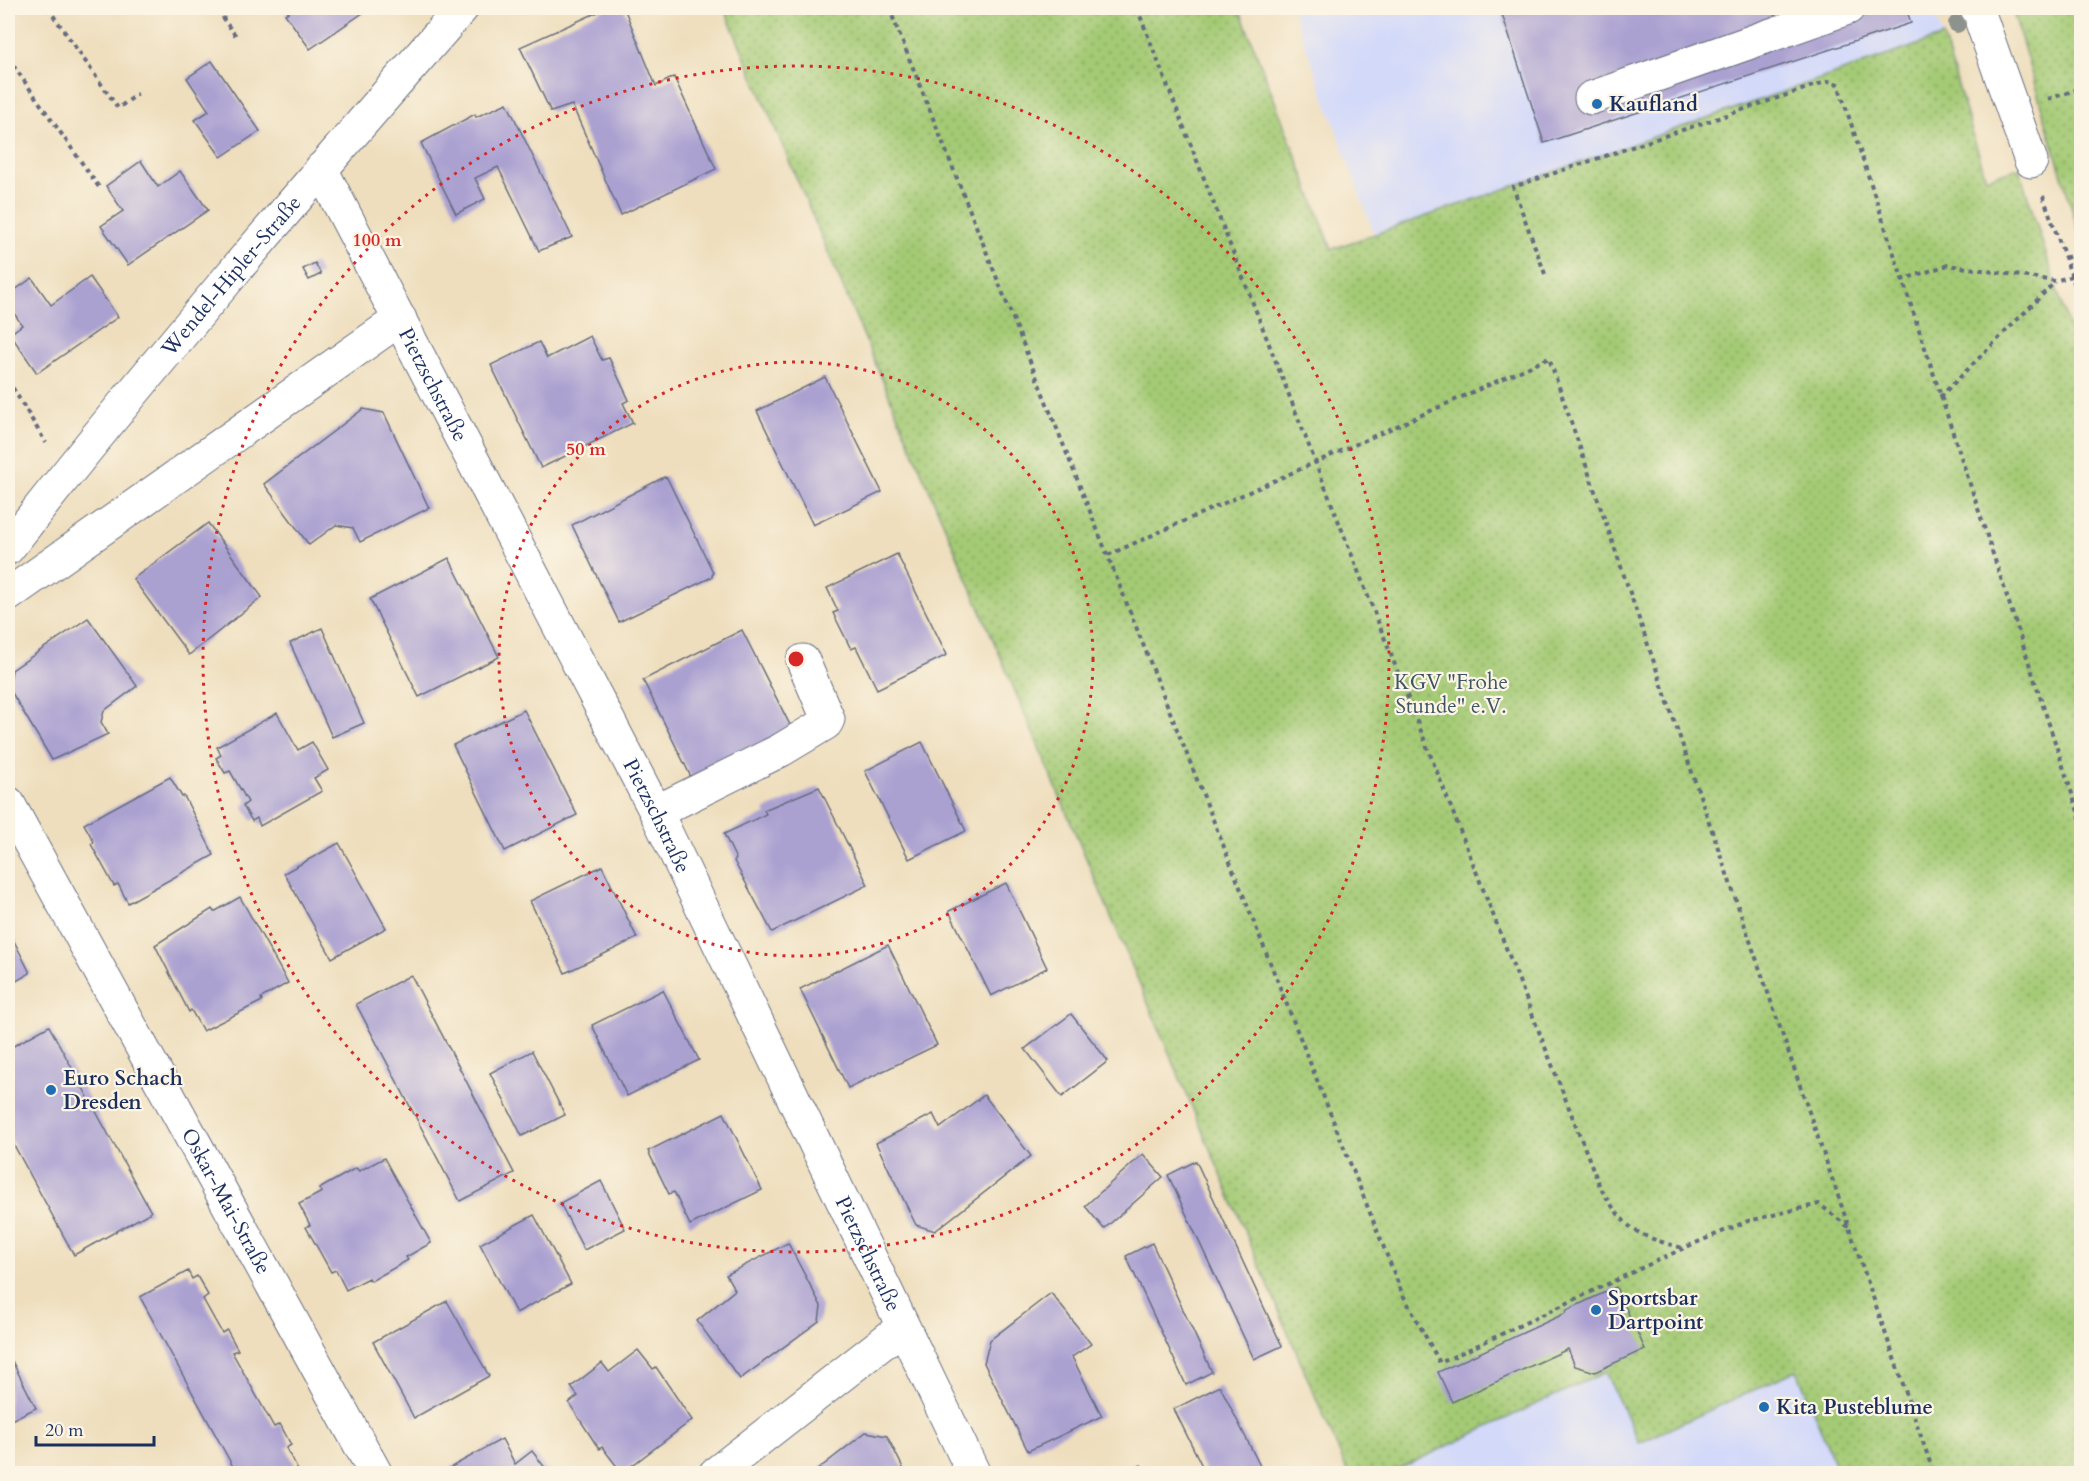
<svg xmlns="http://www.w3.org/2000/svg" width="2089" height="1481" font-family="Cardo,serif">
	<defs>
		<pattern id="green-dots" width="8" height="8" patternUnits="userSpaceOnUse" patternTransform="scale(1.5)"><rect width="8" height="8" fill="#a4ca75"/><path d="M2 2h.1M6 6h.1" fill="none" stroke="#85a463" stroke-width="1.8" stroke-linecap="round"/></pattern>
	</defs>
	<rect width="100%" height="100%" fill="#fcf5e5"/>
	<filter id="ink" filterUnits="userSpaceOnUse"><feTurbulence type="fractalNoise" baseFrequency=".0167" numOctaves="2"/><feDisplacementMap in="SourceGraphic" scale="12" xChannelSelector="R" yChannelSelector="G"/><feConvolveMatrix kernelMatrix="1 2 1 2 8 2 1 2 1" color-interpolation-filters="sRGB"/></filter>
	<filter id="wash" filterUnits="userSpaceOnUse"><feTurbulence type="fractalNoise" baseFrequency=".008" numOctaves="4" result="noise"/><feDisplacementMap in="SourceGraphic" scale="24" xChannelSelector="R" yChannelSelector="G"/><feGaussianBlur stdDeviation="1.35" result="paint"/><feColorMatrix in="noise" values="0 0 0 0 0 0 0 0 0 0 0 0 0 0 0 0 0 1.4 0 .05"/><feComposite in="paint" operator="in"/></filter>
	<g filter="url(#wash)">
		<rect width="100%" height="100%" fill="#eedebd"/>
		<g fill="#d3d9f9">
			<polygon points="1292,8 1933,8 1943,36 1374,234"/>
			<polygon points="1797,1369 1838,1473 1390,1474 1605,1371 1639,1443"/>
		</g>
		<g fill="url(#green-dots)" stroke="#607c6a" stroke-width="1.5">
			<polygon points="724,8 1239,8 1332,249 1943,36 1986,178 2019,168 2081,366 2081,1473 1838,1473 1797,1370 1639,1443 1605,1372 1390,1473 1348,1473"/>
			<polygon points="2012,8 2081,8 2080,236"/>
		</g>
		<g id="blocks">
			<g fill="#aba1d1">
				<polygon points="295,8 370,8 310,49 285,14"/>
				<polygon points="607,8 624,8 656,86 674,77 716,169 621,215 572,105 551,112 520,47"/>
				<polygon points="1500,8 1906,8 1911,23 1544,143"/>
				<polygon points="212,61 260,131 221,157 195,120 209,111 187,78"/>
				<polygon points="507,103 572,237 539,251 498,167 475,178 485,199 456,214 421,143 475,114 476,117"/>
				<polygon points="141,161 158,187 180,171 208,210 128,265 101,226 123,211 106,186"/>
				<polygon points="315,263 321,274 309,280 303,269"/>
				<polygon points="90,277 118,317 37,373 10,334 22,325 8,304 8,295 32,278 51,305"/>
				<polygon points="590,336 602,360 609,358 629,400 623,403 633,423 541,468 491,365 539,342 547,358"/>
				<polygon points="825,377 882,492 813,525 757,411"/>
				<polygon points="363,409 384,413 429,508 360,542 353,528 336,525 309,545 264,484"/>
				<polygon points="664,477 667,478 713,572 712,577 619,622 572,525"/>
				<polygon points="208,523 262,597 189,655 133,579"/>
				<polygon points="897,554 947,655 877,689 856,647 851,649 833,613 838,611 827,588"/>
				<polygon points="449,558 499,657 419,697 370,599"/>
				<polygon points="88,618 137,686 104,711 101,722 108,734 52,760 9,688 12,670"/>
				<polygon points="322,628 364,723 332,737 290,643"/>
				<polygon points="742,630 793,731 693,781 643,680"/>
				<polygon points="524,710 577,815 505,851 453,745"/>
				<polygon points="277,713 298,750 312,742 328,770 314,778 322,791 260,826 257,818 252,821 243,806 248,802 230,771 225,773 216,758 221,755 217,747"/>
				<polygon points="922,742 966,831 909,859 865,771"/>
				<polygon points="170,777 182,797 184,796 214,855 128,903 118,884 114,886 91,844 94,842 84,824"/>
				<polygon points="819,787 868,885 772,932 734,861 736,859 724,834 766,814 764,810"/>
				<polygon points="339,843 386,928 332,958 284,873"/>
				<polygon points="602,866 637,938 565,973 530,901"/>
				<polygon points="1006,883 1047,968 991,996 949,911"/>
				<polygon points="240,897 288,983 261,998 262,1001 203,1031 191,1010 189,1012 155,945 212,909 214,912"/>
				<polygon points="8,929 30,973 8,986"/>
				<polygon points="888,945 937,1045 848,1088 800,989"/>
				<polygon points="411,975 514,1173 460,1201 356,1004"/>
				<polygon points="663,990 699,1060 627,1096 592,1025"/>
				<polygon points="1071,1014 1108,1061 1062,1097 1025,1049"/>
				<polygon points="49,1026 151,1212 74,1255 8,1134 8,1049"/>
				<polygon points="532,1051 565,1115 522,1136 490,1073"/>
				<polygon points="984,1095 1031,1156 935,1231 916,1225 876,1143 933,1114 940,1128"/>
				<polygon points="724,1113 762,1190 690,1225 674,1192 669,1194 648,1151"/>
				<polygon points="1143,1154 1163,1177 1104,1229 1085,1206"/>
				<polygon points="384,1158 431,1243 406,1257 408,1260 371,1281 369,1278 346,1290 336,1270 331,1272 306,1227 310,1225 299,1204 322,1192 319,1189 356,1168 359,1171"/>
				<polygon points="1196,1161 1282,1346 1254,1359 1168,1175"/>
				<polygon points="601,1181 625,1229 584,1250 560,1203"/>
				<polygon points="534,1215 571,1284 516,1313 480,1244"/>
				<polygon points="788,1243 821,1306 819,1321 740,1379 697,1321 735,1290 726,1275"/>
				<polygon points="1152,1243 1212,1372 1186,1385 1126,1256"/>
				<polygon points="188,1271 192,1279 197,1276 208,1295 203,1299 222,1333 227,1330 238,1350 232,1352 274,1427 280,1424 291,1445 286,1448 300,1474 237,1474 140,1297"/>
				<polygon points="1616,1287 1645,1349 1595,1372 1575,1366 1568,1349 1452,1402 1438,1372 1566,1313 1567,1310"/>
				<polygon points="1051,1293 1091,1344 1072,1357 1102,1416 1028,1451 984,1363 990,1340"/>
				<polygon points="447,1301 489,1376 414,1418 373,1342"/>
				<polygon points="638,1350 653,1369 656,1367 692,1420 622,1473 602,1447 599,1449 569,1403 578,1396 571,1387 602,1363 609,1372"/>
				<polygon points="11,1359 36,1408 9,1421 8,1361"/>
				<polygon points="1220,1386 1263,1472 1259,1474 1206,1474 1174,1409"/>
				<polygon points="866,1432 887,1436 906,1474 812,1474"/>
				<polygon points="502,1439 515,1464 532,1451 550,1474 445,1474 444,1471"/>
				<polygon points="1141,1465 1145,1474 1124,1474"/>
			</g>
		</g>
	</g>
	<g filter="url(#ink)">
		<use href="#blocks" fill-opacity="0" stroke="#656c7f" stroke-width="1.5"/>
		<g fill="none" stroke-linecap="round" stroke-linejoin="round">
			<g stroke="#656c7f" stroke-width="35">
				<g id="minor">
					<polyline points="1977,8 2031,161"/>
					<polyline points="1591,98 1848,8"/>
					<path id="s1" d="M 321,169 L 656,812 L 974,1474"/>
					<path id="s2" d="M 8,548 C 153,363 307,185 462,8"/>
					<polyline points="8,595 400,319"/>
					<path id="s3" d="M 8,803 L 376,1474"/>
					<polyline points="656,812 781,750 826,723 828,719 803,661"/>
					<polyline points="715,1474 903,1327"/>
				</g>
			</g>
			<g stroke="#656c7f" stroke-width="4" stroke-dasharray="4.5 4.5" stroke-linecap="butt">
				<polyline points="48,8 118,108 138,94"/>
				<polyline points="221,8 224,20 236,36"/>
				<polyline points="889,8 1402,1293 1440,1363 1684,1248 1748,1221 1819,1204 1851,1229"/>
				<path d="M 1137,8 L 1600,1187 C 1626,1230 1634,1235 1683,1248"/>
				<polyline points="8,58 101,190"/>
				<polyline points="2048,99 2082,88"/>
				<polyline points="2043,196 2082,305"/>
				<polyline points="2065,258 2082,252"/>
				<polyline points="1545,274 1513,187 1828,81 1838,84 2082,824"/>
				<polyline points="1901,280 1948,265 2055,281 2072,276"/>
				<polyline points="8,380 46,443"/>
				<polyline points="1940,397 2055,282"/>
				<polyline points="1108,555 1549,358 1934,1474"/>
			</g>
			<use href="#minor" stroke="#fff" stroke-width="33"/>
		</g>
		<circle fill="#8d938c" cx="1957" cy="24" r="9"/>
	</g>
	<g fill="none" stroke="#d62828" stroke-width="3" stroke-dasharray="3 6">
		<circle cx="796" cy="659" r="297"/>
		<circle cx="796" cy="659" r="593"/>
	</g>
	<g fill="#1f6fb2" stroke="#fcf5e5" stroke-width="2">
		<circle cx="1597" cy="104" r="6"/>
		<circle cx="51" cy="1090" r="6"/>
		<circle cx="1596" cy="1310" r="6"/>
		<circle cx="1764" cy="1407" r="6"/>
	</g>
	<g text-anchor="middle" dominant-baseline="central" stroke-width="4.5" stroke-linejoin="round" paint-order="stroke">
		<g font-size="21" font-weight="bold" fill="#1b2f5e" stroke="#fcf5e5" text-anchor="start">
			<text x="1609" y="104">Kaufland</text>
			<text x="63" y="1078">Euro Schach<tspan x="63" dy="24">Dresden</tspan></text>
			<text x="1608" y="1298">Sportsbar<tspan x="1608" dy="24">Dartpoint</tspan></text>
			<text x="1776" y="1407">Kita Pusteblume</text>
		</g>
		<g font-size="21" fill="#1b2f5e" stroke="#fcf5e5">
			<text stroke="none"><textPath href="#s2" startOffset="352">Wendel-Hipler-Straße</textPath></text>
			<text stroke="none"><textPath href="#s1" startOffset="243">Pietzschstraße</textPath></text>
			<text stroke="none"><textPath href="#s1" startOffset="729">Pietzschstraße</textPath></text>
			<text stroke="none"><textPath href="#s3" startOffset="454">Oskar-Mai-Straße</textPath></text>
			<text stroke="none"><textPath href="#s1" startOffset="1215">Pietzschstraße</textPath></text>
		</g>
		<g font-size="21" fill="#3d5664" stroke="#fcf5e5">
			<text x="1451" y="682">KGV "Frohe<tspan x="1451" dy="24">Stunde" e.V.</tspan></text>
		</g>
	</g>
	<circle cx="796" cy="659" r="9" fill="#d62828" stroke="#fcf5e5" stroke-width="3"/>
	<g font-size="18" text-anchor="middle" font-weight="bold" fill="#d62828" stroke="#fcf5e5" stroke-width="4.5" stroke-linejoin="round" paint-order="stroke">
		<text x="377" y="246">100 m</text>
		<text x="586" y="455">50 m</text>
	</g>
	<rect width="2089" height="1481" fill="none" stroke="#fcf5e5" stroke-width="30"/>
	<path d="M36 1436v9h118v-9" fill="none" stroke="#1b2f5e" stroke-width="3"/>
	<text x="45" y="1436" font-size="18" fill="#1b2f5e" stroke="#fcf5e5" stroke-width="4.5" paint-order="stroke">20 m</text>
</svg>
